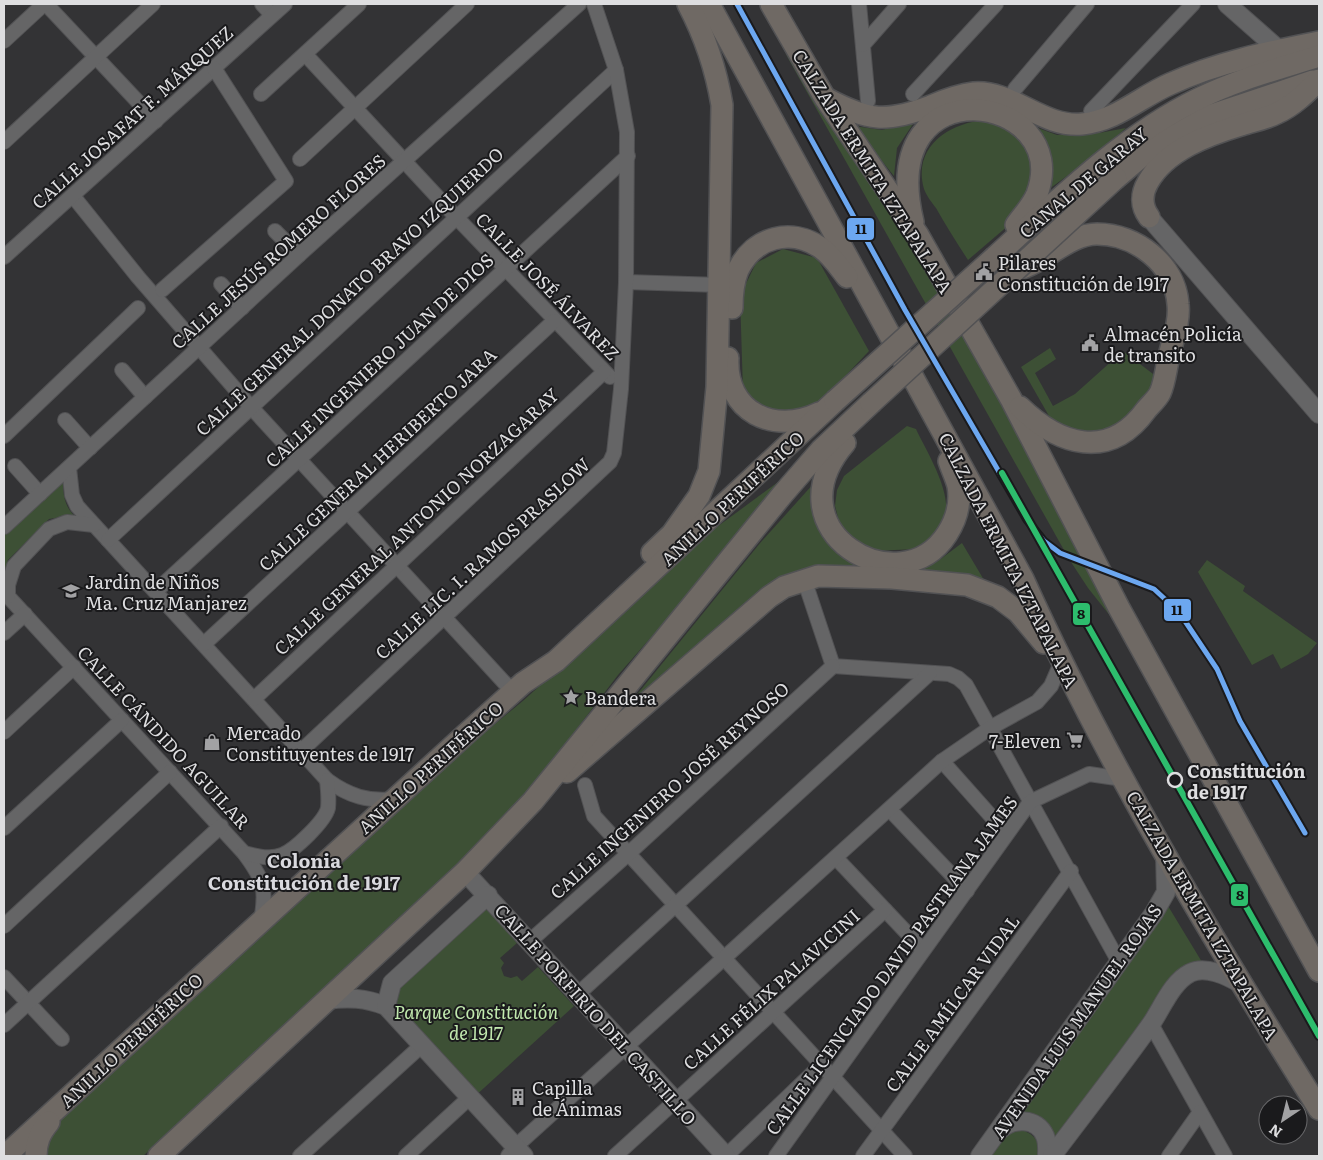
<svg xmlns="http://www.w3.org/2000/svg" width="1323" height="1160" font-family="Literata,serif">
	<rect width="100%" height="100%" fill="#333335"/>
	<g fill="#3d5035">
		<polygon points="785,53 924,260 1024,441 1115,622 1088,588 1069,559"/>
		<path d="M 985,120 L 1024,123 L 1057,135 L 1099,133 L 1126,128 L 1093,157 L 1030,203 L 1023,213 L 968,260 C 957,243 946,226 936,208 C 932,203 926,195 924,189 C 912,147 949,123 985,120 Z"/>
		<polygon points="915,121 897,148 894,176 854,126 882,130"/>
		<polygon points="783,249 817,258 869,351 816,407 801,414 768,412 743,391 740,296 756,263"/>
		<polygon points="1050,348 1056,359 1035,373 1053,406 1075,394 1123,351 1157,377 1149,396 1108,437 1057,430 1021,367"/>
		<path d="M 907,426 L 916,429 C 927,453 960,503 940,528 C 934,536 924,542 917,549 L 873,551 L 847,534 L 839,521 L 835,506 L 837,490 L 844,476 Z"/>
		<polygon points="804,463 618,675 539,778 489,836 177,1126 143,1156 41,1156 44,1138 69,1111 460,753 524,700 710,532"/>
		<path d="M 63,478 C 63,496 64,508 79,520 L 67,516 L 49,519 L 8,560 L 4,573 L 4,532 Z"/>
		<path d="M 815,482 C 816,495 815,512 819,526 C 826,548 848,561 867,571 L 816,571 L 600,740 L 761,542 Z"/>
		<polygon points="962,543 987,585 910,573 938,561"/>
		<polygon points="1207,560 1245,586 1243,591 1317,643 1308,654 1281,669 1273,654 1252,665 1198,572"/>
		<polygon points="1165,901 1205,967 1181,968 1050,1145 1012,1118"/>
		<polygon points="479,908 487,909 517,943 500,958 504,963 501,968 504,976 511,978 517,976 522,981 538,967 574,1006 473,1098 390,1007 398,987"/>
		<path d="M 1017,1128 C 1034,1134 1038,1138 1040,1156 L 986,1156 L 1005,1131 Z"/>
	</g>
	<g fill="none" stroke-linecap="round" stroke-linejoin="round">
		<g stroke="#525254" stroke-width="16">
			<g id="minor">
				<polyline points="46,4 156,121"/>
				<polyline points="262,4 272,15"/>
				<polyline points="859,4 868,101"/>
				<polyline points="4,41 44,4"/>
				<polyline points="863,45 899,4"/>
				<polyline points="305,54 457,218 610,377"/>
				<polyline points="1015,89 1087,4"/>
				<polyline points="261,94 359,4"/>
				<polyline points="913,94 996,4"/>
				<polyline points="1091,111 1193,4"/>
				<polyline points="4,142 153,4"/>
				<polyline points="300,159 467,4"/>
				<polyline points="73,196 138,277 250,406 513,692"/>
				<polyline points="275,231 299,255"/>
				<polyline points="4,257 285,4"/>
				<polyline points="626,282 720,285"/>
				<polyline points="221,284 242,308"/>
				<polyline points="162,290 286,181 214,68"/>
				<polyline points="122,370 145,397"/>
				<polyline points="65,420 90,448"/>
				<polyline points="4,436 138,308"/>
				<polyline points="15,466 40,494"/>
				<path d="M 69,468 L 72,495 L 77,506 L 327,780 C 349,796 368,802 395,799"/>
				<polyline points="4,527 299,255 579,4"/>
				<polyline points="108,540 616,70"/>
				<polyline points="804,579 833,666"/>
				<polyline points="156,591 628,156"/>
				<path d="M 4,592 L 244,853 C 264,880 267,888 261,921"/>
				<polyline points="8,596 8,585 14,566 49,529 67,522 94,525"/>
				<polyline points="4,633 25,614"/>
				<polyline points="204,644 554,321"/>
				<polyline points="833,666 949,674 958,678 966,685 1119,962"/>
				<polyline points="254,699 604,372"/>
				<polyline points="4,732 74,667"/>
				<polyline points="301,751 610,462 614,453 621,389 626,282 627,132 616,70 594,4"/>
				<polyline points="942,761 1006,833"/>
				<polyline points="585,785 594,816 905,1156"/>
				<polyline points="890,810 967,891"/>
				<polyline points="4,828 122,720"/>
				<path d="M 244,853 C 256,856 270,860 282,855 C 295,850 325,821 328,808 C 329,799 328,789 327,780"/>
				<polyline points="836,858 923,950"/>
				<polyline points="4,926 170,772"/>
				<polyline points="530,941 628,854 833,666"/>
				<polyline points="4,977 62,1039"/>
				<polyline points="578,994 930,673"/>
				<polyline points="1151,1024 1225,1156"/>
				<polyline points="4,1025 221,826"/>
				<polyline points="300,1156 421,1046"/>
				<polyline points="406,1156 469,1098"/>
				<polyline points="508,1156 515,1147 942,761 990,728 1037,702 1051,686 1061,663"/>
				<polyline points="615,1156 885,910"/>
				<polyline points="726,1156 821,1065"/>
				<polyline points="776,1156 1030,802 1089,774 1123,779"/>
				<polyline points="863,1156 1071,871"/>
				<polyline points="1169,1156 1200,1112"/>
			</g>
		</g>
		<g stroke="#525254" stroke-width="20">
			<g id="tertiary">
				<polyline points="1227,4 1278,49"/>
				<polyline points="1149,217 1319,414"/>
				<polyline points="465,872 726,1156"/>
				<path d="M 327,1000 C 349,997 365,998 386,1006 L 524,1156"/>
				<polyline points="386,1006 392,983 488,895"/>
				<path d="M 1000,1130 C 1013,1118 1037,1117 1045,1136 C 1048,1143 1047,1149 1047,1156"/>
				<polyline points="980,1156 1154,913 1166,892 1165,853"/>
				<path d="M 1052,1156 C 1085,1112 1119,1069 1151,1024 C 1162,1008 1172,982 1190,973 C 1205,965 1228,976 1241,984"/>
			</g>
		</g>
		<g stroke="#525254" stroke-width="24">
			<g id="primary">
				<path d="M 709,4 L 1023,579 C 1106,763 1212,938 1319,1109"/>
				<polyline points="771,4 825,98 918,235 1011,399 1119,608 1319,971"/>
				<path d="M 827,99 C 869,121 886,123 931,106 C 945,100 958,95 974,93 C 1012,90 1043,128 1082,124 C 1116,121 1140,97 1170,84 C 1218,62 1269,52 1319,42"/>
				<polyline points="1116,178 1149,150 1209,116 1313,81"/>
				<path d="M 1149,217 C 1141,206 1141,194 1148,182 C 1166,150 1208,135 1241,125 C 1253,121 1266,119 1277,113 C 1293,106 1307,92 1319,80"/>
				<path d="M 913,222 C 874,60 1074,94 1037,194 C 1032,206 1023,215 1016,225"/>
				<path d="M 995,257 C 1058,200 1121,137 1198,99 C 1236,80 1278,69 1319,56"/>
				<path d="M 1016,270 C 1046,262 1069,234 1097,234 C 1136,234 1175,264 1178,304 C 1180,321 1173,339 1169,356 C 1166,368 1165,382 1160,393 C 1157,399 1150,405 1146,410 C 1109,461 1059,445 1020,407"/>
				<path d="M 732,308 C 732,295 733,282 738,270 C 754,237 791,227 821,248 C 832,256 839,267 847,277"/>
				<path d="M 728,358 C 725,412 774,435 819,413"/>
				<path d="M 845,443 C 769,531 900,607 947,534 C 956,520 961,503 958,486 C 956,478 952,470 949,461"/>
				<path d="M 652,553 L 672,534 L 699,496 L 709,471 L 717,387 L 722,105 C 716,69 705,36 688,4"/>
				<polyline points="567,772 769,597 784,587 818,576 892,578 967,585 998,597 1018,612 1044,643"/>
				<polyline points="5,1156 466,734 523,683 556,661 835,401"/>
				<path d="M 36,1156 C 36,1142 40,1133 49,1122"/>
				<polyline points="159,1156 465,872 533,801 782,495 821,450 871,403"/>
			</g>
		</g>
		<use href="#minor" stroke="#656566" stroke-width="14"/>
		<use href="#tertiary" stroke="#656566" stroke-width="18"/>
		<use href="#primary" stroke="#6f6964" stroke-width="21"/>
		<g stroke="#525254" stroke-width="24" stroke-linecap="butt">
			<g id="primary-bridge">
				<polyline points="835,401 995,257"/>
				<polyline points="871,403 1116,178"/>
			</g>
		</g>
		<use href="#primary-bridge" stroke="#6f6964" stroke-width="21"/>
		<g stroke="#1a1a1c" stroke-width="9">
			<polyline id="bus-1" points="737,4 905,310 1027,520 1044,541 1060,553 1154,589 1179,612 1217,669 1240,721 1305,833"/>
		</g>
		<use href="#bus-1" stroke="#6ca7f0" stroke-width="5"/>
		<g stroke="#1a1a1c" stroke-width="10">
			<polyline id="metro-1" points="1002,473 1319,1036"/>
		</g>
		<use href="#metro-1" stroke="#2dbd6d" stroke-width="6"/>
	</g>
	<defs>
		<g id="civic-bare" transform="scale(1.35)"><path d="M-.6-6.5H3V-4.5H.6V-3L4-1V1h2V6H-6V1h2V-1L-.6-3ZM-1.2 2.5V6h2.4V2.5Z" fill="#a2a2a4" stroke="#1a1a1c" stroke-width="2.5" paint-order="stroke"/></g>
		<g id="school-bare" transform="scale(1.35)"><path d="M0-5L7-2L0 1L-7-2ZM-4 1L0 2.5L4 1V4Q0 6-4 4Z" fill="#a2a2a4" stroke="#1a1a1c" stroke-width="2.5" paint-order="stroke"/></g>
		<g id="sight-bare" transform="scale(1.35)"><path d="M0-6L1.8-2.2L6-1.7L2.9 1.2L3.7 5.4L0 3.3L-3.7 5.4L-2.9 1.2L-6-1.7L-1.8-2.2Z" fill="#a2a2a4" stroke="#1a1a1c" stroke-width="2.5" paint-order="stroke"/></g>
		<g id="supermarket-bare" transform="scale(1.35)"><path d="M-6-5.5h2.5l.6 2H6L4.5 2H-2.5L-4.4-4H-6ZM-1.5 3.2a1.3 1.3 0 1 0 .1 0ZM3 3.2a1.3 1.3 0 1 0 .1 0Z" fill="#a2a2a4" stroke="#1a1a1c" stroke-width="2.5" paint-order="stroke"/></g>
		<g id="shop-bare" transform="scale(1.35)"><path d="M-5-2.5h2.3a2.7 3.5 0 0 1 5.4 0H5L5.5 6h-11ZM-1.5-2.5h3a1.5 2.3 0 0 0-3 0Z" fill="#a2a2a4" stroke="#1a1a1c" stroke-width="2.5" paint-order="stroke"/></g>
		<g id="building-bare" transform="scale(1.35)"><path d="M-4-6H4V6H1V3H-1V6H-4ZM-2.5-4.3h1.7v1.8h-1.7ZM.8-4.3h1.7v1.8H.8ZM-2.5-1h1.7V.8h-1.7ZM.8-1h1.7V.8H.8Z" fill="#a2a2a4" stroke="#1a1a1c" stroke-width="2.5" paint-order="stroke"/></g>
	</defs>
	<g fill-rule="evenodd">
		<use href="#civic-bare" x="984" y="272"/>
		<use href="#civic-bare" x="1090" y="343"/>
		<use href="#school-bare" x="71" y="591"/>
		<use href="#sight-bare" x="571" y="697"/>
		<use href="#supermarket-bare" x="1075" y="740"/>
		<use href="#shop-bare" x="212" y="742"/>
		<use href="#building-bare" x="518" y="1097"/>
	</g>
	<circle fill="#1a1a1c" stroke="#dedee0" stroke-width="2.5" cx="1175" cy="780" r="7"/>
	<g text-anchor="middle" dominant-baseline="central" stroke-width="4" stroke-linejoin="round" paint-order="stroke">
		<g font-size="18" fill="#dedee0" stroke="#1a1a1c">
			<text transform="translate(132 117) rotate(-42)">CALLE JOSAFAT F. MÁRQUEZ</text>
			<text transform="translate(873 171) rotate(58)">CALZADA ERMITA IZTAPALAPA</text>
			<text transform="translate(1083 182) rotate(-40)">CANAL DE GARAY</text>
			<text transform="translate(278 251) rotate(-42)">CALLE JESÚS ROMERO FLORES</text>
			<text transform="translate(548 286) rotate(46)">CALLE JOSÉ ÁLVAREZ</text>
			<text transform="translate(349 291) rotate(-43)">CALLE GENERAL DONATO BRAVO IZQUIERDO</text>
			<text transform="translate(379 360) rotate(-43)">CALLE INGENIERO JUAN DE DIOS</text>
			<text transform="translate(377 459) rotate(-43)">CALLE GENERAL HERIBERTO JARA</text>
			<text transform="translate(732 498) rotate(-43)">ANILLO PERIFÉRICO</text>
			<text transform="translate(416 521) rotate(-43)">CALLE GENERAL ANTONIO NORZAGARAY</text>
			<text transform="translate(482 558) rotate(-43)">CALLE LIC. I. RAMOS PRASLOW</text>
			<text transform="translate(1009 560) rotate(63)">CALZADA ERMITA IZTAPALAPA</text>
			<text transform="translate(164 737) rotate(47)">CALLE CÁNDIDO AGUILAR</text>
			<text transform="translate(430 767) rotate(-42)">ANILLO PERIFÉRICO</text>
			<text transform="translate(669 790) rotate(-42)">CALLE INGENIERO JOSÉ REYNOSO</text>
			<text transform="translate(1203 915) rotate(60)">CALZADA ERMITA IZTAPALAPA</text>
			<text transform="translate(891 965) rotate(-54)">CALLE LICENCIADO DAVID PASTRANA JAMES</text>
			<text transform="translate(771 989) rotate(-42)">CALLE FÉLIX PALAVICINI</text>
			<text transform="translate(952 1003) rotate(-54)">CALLE AMÍLCAR VIDAL</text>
			<text transform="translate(596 1014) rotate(48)">CALLE PORFIRIO DEL CASTILLO</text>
			<text transform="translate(1076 1021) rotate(-55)">AVENIDA LUIS MANUEL ROJAS</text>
			<text transform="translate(131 1040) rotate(-43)">ANILLO PERIFÉRICO</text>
		</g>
		<g font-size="18" fill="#dedee0" stroke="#1a1a1c" text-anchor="start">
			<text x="998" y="262">Pilares<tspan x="998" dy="21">Constitución de 1917</tspan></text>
			<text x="1104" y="333">Almacén Policía<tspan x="1104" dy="21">de transito</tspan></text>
			<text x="85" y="581">Jardín de Niños<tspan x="85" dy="21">Ma. Cruz Manjarez</tspan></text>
			<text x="585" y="697">Bandera</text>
			<text x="226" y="732">Mercado<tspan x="226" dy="21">Constituyentes de 1917</tspan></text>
			<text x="1061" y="740" text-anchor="end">7-Eleven</text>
			<text x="532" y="1087">Capilla<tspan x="532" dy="21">de Ánimas</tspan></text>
		</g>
		<g font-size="18" font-weight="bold" fill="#dedee0" stroke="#1a1a1c" text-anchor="start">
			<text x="1187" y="770">Constitución<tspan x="1187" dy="21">de 1917</tspan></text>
		</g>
		<g font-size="18" font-style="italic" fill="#c2eaaf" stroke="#1a1a1c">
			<text x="476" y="1011">Parque Constitución<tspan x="476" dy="21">de 1917</tspan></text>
		</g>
		<g font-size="19" font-weight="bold" fill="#d9d9de" stroke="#1a1a1c">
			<text x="304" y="860">Colonia<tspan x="304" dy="22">Constitución de 1917</tspan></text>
		</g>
	</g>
	<g stroke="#1a1a1c" stroke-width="2">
		<rect x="846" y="217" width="29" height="24" rx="5" fill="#6ca7f0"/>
		<rect x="1163" y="598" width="29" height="24" rx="5" fill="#6ca7f0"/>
		<rect x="1072" y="602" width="19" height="24" rx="5" fill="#2dbd6d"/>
		<rect x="1230" y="883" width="19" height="24" rx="5" fill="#2dbd6d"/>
	</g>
	<g font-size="14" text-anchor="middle" font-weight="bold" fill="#111">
		<text x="861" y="234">11</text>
		<text x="1177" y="615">11</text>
		<text x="1081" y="619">8</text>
		<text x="1240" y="900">8</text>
	</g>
	<rect width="1323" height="1160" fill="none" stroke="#dedee0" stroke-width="10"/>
	<g transform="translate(1283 1120) rotate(215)"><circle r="24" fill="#1a1a1c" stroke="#68686a"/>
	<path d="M0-4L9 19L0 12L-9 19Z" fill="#a2a2a4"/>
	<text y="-8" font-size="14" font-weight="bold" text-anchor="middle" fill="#dedee0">N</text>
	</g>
</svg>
